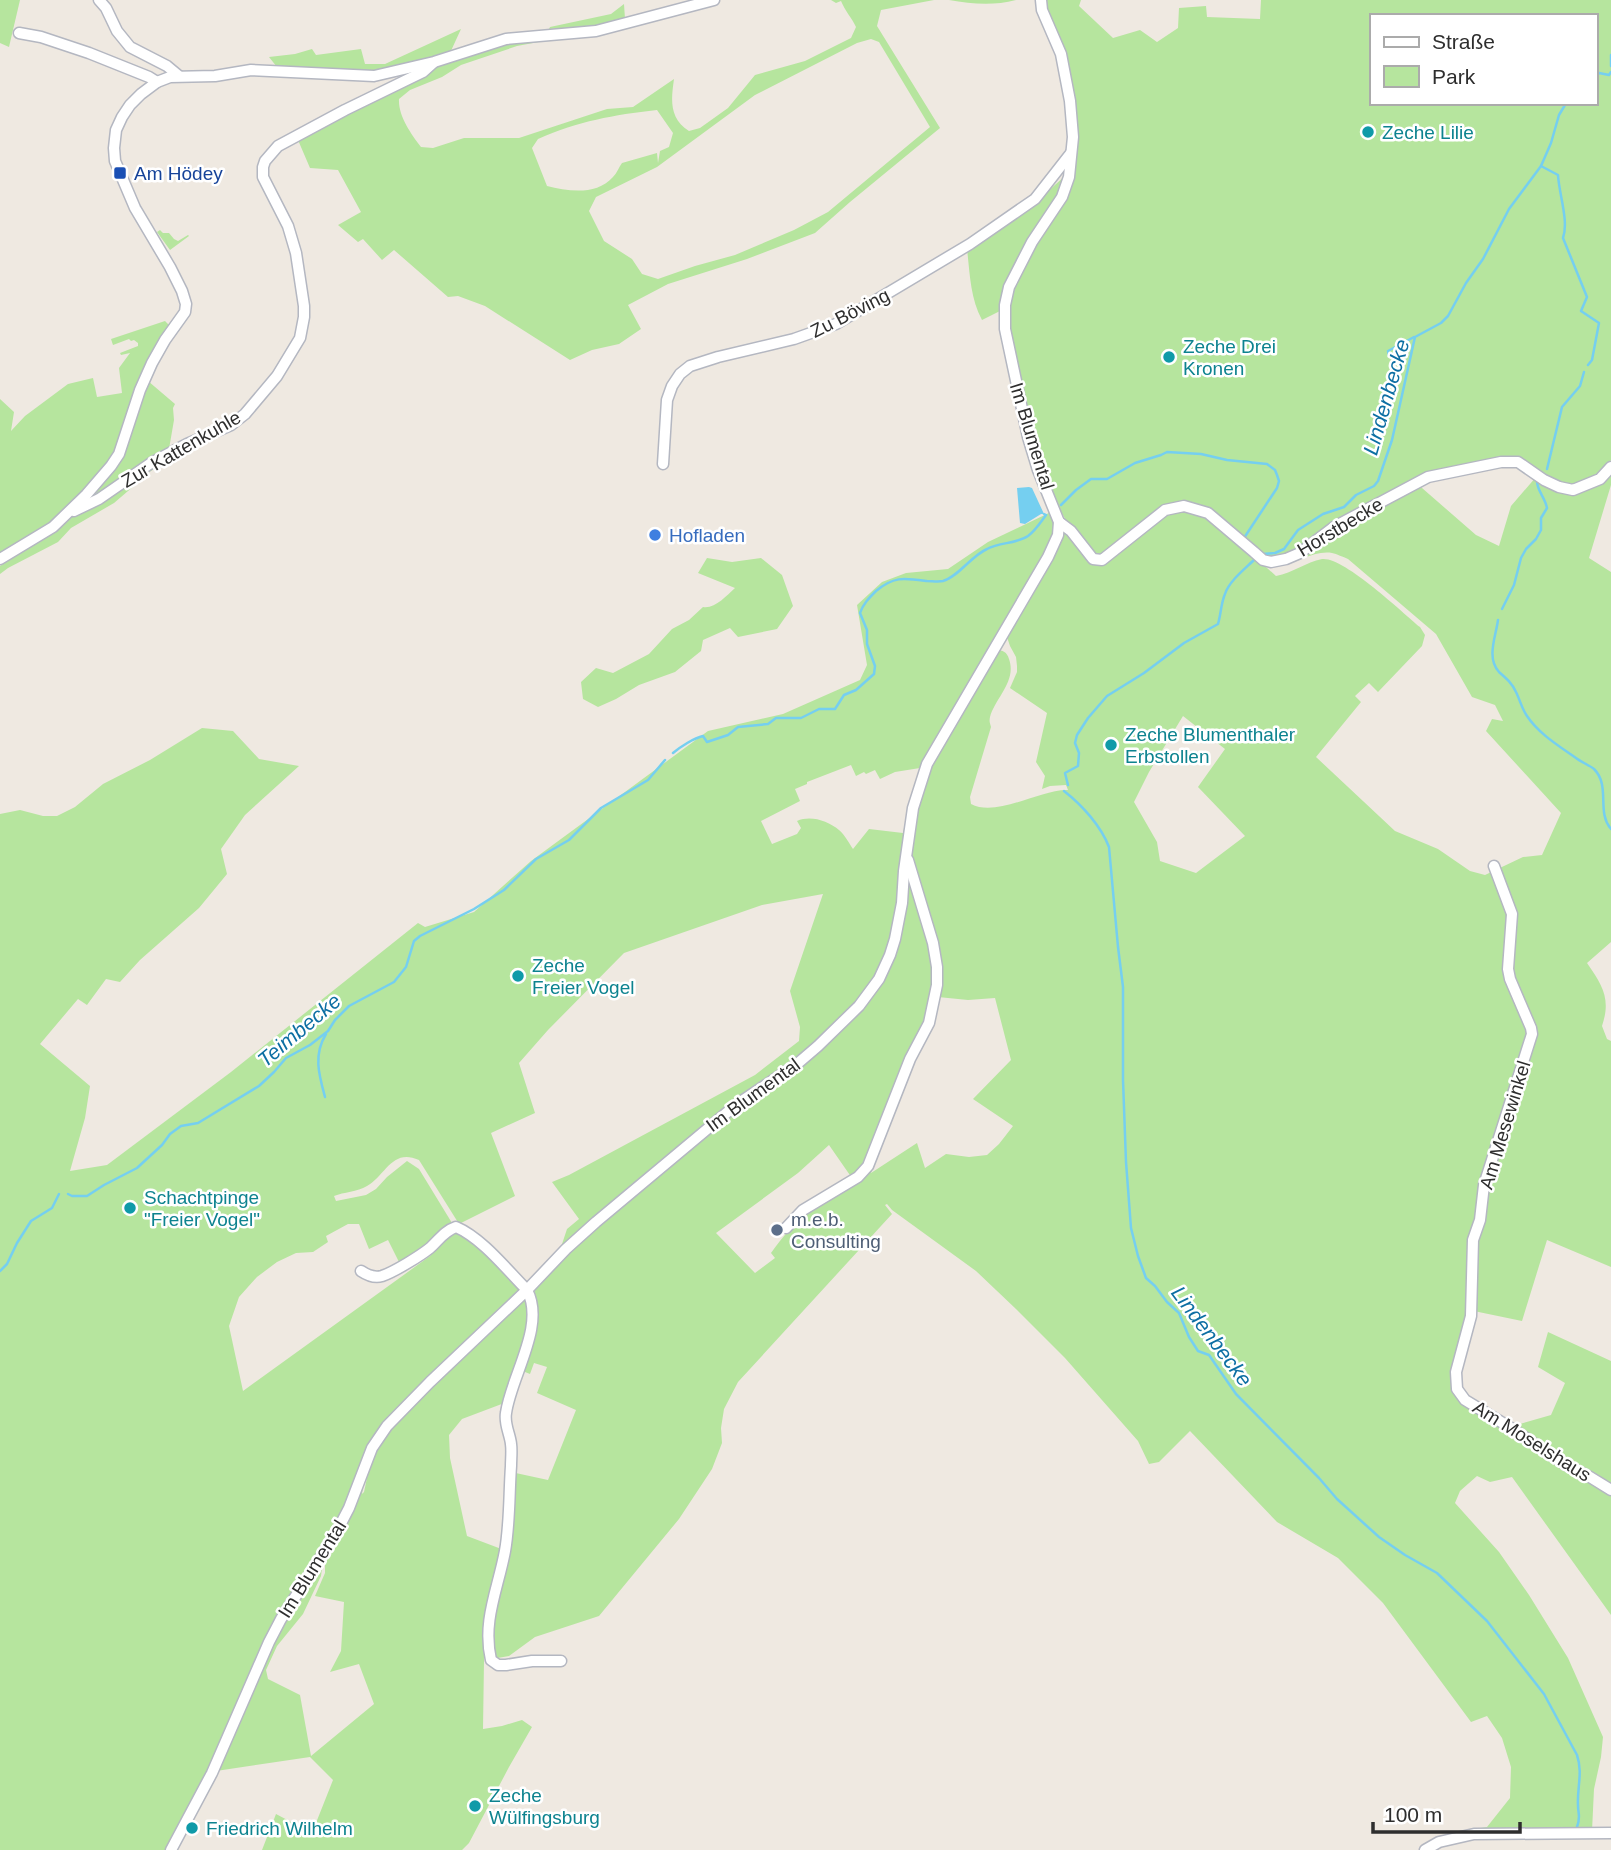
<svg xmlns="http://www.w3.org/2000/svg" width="1611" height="1850" font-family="Helvetica,sans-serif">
	<rect width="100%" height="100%" fill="#efe9e1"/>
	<g fill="#b6e59e" fill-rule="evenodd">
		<polygon points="0,0 20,0 9,47 0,43"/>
		<path d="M 831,0 L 934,0 L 881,10 L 877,26 L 940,128 L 850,202 L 815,233 L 747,259 L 668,284 L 628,305 L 641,329 L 619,344 L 592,350 L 570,360 L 485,306 L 458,296 L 448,297 L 394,250 L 382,260 L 363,239 L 358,242 L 338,225 L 361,212 L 338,170 L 310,168 L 298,140 L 434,70 L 439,65 L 507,43 L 549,40 L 517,46 L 461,65 L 442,77 L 410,90 L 399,99 C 398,116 411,134 421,147 L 433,148 L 464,138 L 519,138 L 607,109 L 633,107 L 674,79 C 671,100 669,118 689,131 L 700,128 L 728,108 L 755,75 L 805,61 L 851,38 L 856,27 C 852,18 845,11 841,1 L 836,3 ZM 871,39 L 879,42 L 930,127 L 828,212 L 794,230 L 735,255 L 695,266 L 658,279 L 642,274 L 632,259 L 604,241 L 589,211 L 596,197 L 657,167 L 755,95 L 857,43 ZM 657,110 L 673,133 L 669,147 L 660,151 L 658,163 L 657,153 L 622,163 C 619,167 617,173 613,177 C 596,196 568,191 547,186 L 532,148 L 538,139 C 579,121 613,115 657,110 Z"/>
		<path d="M 949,0 L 1016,0 C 993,6 972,4 949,0 Z"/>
		<path d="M 1045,0 L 1081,0 L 1079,6 L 1113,38 L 1140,30 L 1157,42 L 1178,28 L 1179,8 L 1206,6 L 1207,17 L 1260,19 L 1261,0 L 1611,0 L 1611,460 L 1598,477 L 1573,487 L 1563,486 L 1544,478 L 1518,460 L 1500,459 L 1481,465 L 1439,469 L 1417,478 L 1418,483 L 1422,488 L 1476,535 L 1499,546 L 1511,506 L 1536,477 C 1546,483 1560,492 1572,492 C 1584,491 1603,479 1611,471 L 1611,485 L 1589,558 L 1611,572 L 1611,942 L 1587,963 C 1603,986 1611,999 1602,1026 L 1607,1039 L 1611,1041 L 1611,1267 L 1547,1240 L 1522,1321 L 1469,1310 C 1465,1335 1440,1383 1465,1403 C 1479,1414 1497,1422 1512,1431 L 1516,1425 L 1551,1415 L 1565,1383 L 1538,1367 L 1548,1332 L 1611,1361 L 1611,1615 L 1512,1477 L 1490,1482 L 1477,1476 L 1460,1491 L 1455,1503 L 1499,1552 L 1529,1595 L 1568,1658 L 1603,1737 L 1601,1757 L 1594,1789 L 1592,1831 L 1475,1831 L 1475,1829 L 1487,1827 L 1510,1798 L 1511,1767 L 1502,1738 L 1487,1716 L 1471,1722 L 1383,1603 L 1338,1558 L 1277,1522 L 1190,1431 L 1159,1462 L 1149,1464 L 1138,1441 L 1065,1358 L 1016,1309 L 976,1271 L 892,1210 L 887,1204 L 885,1205 L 892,1214 L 738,1382 L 724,1409 L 721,1428 L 722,1443 L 712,1469 L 679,1519 L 599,1616 L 535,1637 L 509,1656 L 492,1659 L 490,1636 L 492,1608 L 507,1549 L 511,1472 L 548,1480 L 576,1410 L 537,1393 L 547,1367 L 534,1363 L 530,1374 L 520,1370 L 534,1325 L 536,1301 L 534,1289 L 566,1254 L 560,1250 L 567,1229 L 579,1219 L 552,1182 L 569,1175 L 755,1075 L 799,1041 L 800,1027 L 790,991 L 823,894 L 762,905 L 624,953 L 548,1030 L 519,1063 L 535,1113 L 491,1133 L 515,1196 L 459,1224 L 419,1160 C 392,1148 386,1175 367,1186 C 357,1192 344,1192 334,1196 L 336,1201 L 366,1195 L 376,1189 L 387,1177 L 407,1161 L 419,1169 L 452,1223 L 412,1257 L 400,1264 L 388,1240 L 369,1249 L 359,1224 L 348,1224 L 326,1236 L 328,1242 L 313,1252 L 296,1253 L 277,1262 L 257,1277 L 239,1297 L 229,1326 L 243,1391 L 430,1256 C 436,1248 444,1234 453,1232 C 468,1228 506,1274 517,1284 L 520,1290 L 480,1332 L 407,1401 L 374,1437 L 336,1532 L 279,1618 L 264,1647 L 230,1730 L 212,1768 L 168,1850 L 0,1850 L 0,814 L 20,810 L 43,816 L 57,816 L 75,807 L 103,784 L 150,760 L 202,728 L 233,731 L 259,759 L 299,766 L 245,815 L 221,849 L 227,874 L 199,908 L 140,960 L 120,982 L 106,979 L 87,1005 L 78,999 L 40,1044 L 90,1086 L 85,1118 L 70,1171 L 107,1165 L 231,1072 L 418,923 L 425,927 L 474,912 L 531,861 L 708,731 L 783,714 L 860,680 L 867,665 L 857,605 L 882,582 L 906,573 L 948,569 L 988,542 L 1053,511 C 1056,526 1053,537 1048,551 L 920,768 L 895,772 L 880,779 L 875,770 L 866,774 L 864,772 L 856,776 L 851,765 L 807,782 L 807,784 L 795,789 L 800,801 L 761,821 L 772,844 L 797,834 L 801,828 L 797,821 C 811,815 828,821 839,830 C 845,835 849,843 853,849 L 869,829 L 903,833 L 908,809 L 907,850 L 914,843 L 917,808 L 932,761 L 996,650 C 1003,650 1007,652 1009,659 C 1017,681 995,698 990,717 C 989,722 990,723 991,727 L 970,797 L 971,804 C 997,818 1040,789 1068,790 L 1066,785 L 1050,786 L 1042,789 L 1045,776 L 1036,762 L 1047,713 L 1010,688 L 1017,672 L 1017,666 L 1016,657 L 1010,646 L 1007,637 L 1008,632 L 1041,577 L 1062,534 L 1067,533 L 1071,535 L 1092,562 L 1101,563 L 1108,560 C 1125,546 1159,510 1180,508 C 1189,508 1198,512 1207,514 L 1209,511 C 1175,496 1160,509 1135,531 C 1125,540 1115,548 1105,556 L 1095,557 C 1050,517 1029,432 1017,375 C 1012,354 1006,332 1008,311 L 1000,311 L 982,320 C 970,297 970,274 967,249 L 1038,200 L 1074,168 L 1076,143 L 1070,77 L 1063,51 L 1044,11 ZM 1371,16 L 1595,16 L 1595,103 L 1371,103 ZM 1218,517 C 1233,531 1258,562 1280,559 L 1276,564 L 1278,566 C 1296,564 1314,550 1332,553 C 1337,554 1343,557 1348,559 L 1436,634 L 1472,697 L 1495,705 L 1503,721 L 1492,719 L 1486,731 L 1561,813 L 1542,855 L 1523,857 L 1485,875 L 1470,871 L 1438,849 L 1395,831 L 1316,757 L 1361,702 L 1355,696 L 1369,683 L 1378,692 L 1422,646 L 1425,635 L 1420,627 C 1402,612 1343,556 1322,559 C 1306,562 1293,573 1276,576 L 1214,520 ZM 1183,716 L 1225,749 L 1198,787 L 1245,836 L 1196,873 L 1160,861 L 1157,842 L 1134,802 L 1149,772 ZM 938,997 L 968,1000 L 995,998 L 1011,1060 L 973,1099 L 1013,1126 L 999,1144 L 987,1155 L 969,1157 L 946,1154 L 925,1168 L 917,1143 L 871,1173 L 900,1088 L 923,1039 L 933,1023 ZM 829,1145 L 854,1181 C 817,1203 796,1218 771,1253 L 775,1258 L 755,1273 L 716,1233 L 798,1173 Z"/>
		<polygon points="624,4 625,19 607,25 549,29 550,27 611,14"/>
		<polygon points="461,29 450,53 372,74 277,67 269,57 295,54 312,49 316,55 361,49 365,64 385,64"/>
		<polygon points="160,230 163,233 169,233 174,239 178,241 188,235 189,236 170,250 157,232"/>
		<polygon points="165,321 170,326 109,462 55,522 0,553 0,399 14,412 11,431 25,416 68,384 93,378 97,397 122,393 119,368 130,353 121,355 120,353 138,346 138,343 134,340 131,341 129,339 113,345 111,339"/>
		<polygon points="148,381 175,404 173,408 174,420 169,449 86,502 106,478"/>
		<polygon points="166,459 166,461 142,477 142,479 114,503 71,528 58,542 8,568 0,574 0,566 46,537 68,519"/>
		<path d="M 707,558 L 732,562 L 761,558 L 782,575 L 793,606 L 777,629 L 738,637 L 730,628 L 703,640 L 701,651 L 675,672 L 639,685 L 616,699 L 598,707 L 583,699 L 581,682 L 596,668 L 613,673 L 649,654 L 672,629 L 689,620 L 703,607 C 715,609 726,596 735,588 L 698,573 Z"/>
		<polygon points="524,1297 531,1313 507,1402 462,1419 449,1435 450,1458 467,1536 504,1550 489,1607 484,1661 483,1729 502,1726 522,1720 532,1727 509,1767 469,1843 462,1850 262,1850 276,1814 312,1833 333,1780 310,1757 216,1771 269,1647 323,1560 321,1576 303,1614 277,1646 266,1670 268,1679 300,1695 311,1756 374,1704 359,1664 330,1672 341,1651 344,1602 315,1596 325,1573 325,1558 365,1473 362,1494 364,1492 371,1459 386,1432"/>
	</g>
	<polygon fill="#75cff0" points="1029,487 1032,488 1044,514 1041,514 1025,524 1020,523 1017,488"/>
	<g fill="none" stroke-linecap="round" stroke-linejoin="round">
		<g stroke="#75cff0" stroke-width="2.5">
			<polyline points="1611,55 1611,66"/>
			<polyline points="1595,78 1599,73 1609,75 1611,72"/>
			<path d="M 1541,166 L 1558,175 C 1559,194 1569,221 1563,238 L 1587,297 L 1581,311 L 1599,323 L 1592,360 L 1588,365"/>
			<polyline points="1389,356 1388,351 1414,337"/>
			<polyline points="1547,469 1562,407 1580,386 1584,372"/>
			<polyline points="1061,505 1076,490 1091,479 1107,479 1135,463 1161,455 1167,452 1201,454 1227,460 1267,464 1275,470 1277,475 1279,481 1277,488 1244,538"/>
			<polyline points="1263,554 1275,553 1284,549 1298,530 1323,514 1344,507 1356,495 1374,486 1378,481 1392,440 1415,337 1441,323 1448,316 1466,283 1483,259 1509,209 1541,166 1551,143 1559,115 1565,105 1568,103"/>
			<path d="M 1502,609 L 1514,585 L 1521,558 L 1526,549 L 1536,539 L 1541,530 L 1541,518 L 1547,508 C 1545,497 1537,491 1537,481"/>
			<path d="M 1498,620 C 1496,636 1486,658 1499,672 C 1506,678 1512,683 1516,692 C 1520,700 1522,709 1527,716 C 1539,734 1559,746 1576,758 C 1581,762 1589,765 1594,769 C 1611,786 1596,812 1611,829"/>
			<path d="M 673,753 C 680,747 694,738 703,736 L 707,742 L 728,735 L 738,727 L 768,724 L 776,718 L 801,718 L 819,709 L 835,709 L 844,695 L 856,690 L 874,674 L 875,666 L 867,644 L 867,630 L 860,613 C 863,604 869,598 876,591 C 894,576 904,578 927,581 C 932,581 938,582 943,581 C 958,577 971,556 987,549 C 1000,542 1016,544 1028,536 C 1036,530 1040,523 1046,515 L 1044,514"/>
			<path d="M 1068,785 L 1065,773 L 1078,766 L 1079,753 L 1075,743 L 1077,735 L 1088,718 L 1107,696 L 1144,673 L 1184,643 L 1218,624 C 1221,614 1221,603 1225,594 C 1229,581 1246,568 1256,558"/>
			<path d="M 1064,791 C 1082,805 1101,826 1109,847 L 1118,947 L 1123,987 L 1123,1080 L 1126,1162 L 1131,1228 L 1138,1256 L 1146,1278 L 1155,1286 L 1167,1302 L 1179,1313 L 1189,1337 L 1198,1351 L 1209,1355 L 1236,1394 L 1319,1478 L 1337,1499 L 1379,1537 L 1405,1555 L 1437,1573 L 1487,1621 L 1544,1694 L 1577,1755 C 1583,1773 1577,1787 1578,1805 C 1578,1815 1581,1816 1577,1827"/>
			<path d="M 325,1097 C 319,1075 313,1055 326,1034"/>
			<polyline points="68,1194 72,1196 87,1196 104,1185 137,1168 162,1145 170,1134 181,1126 198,1123 259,1086 274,1072 286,1058 310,1045 328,1031 335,1020 349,1006 394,982 406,967 414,941 420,936 474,909 504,890 536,859 569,840 601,808 648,780 665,760"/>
			<polyline points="0,1271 7,1264 17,1243 31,1221 52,1208 59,1194"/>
		</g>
		<g stroke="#b4b7c1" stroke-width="13">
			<g id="minor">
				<polyline points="99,0 106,8 117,31 130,47 167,66 179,76"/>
				<polyline points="19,33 41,37 89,53 149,77 157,82"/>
				<polyline points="663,464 667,400 672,386 680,374 690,366 718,357 794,339 836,324 970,244 1035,199 1071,153"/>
				<polyline points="74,511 99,499 151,463 187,444 231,425 245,414 277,376 300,338 304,317 304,306 296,253 288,226 263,177 263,167 265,161 278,146 345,110 423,72 433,63"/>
				<polyline points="1059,522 1071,531 1093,559 1102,560 1165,510 1184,506 1208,513 1254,552 1263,560 1271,562 1286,559 1300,553 1334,527 1428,477 1501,462 1518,462 1544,480 1559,487 1573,490 1600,479 1611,467"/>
				<polyline points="0,559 53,527 86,495 111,466 119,454 140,390 152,363 165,340 185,312 186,304 182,291 170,267 135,208 115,161 114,148 116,130 122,117 130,105 141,94 157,82 170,77 215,76 251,70 374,76 434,62 506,39 596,31 714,0"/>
				<polyline points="1494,866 1512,914 1508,969 1510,979 1531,1028 1532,1034 1484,1185 1480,1220 1473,1240 1471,1316 1456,1372 1457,1389 1465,1400 1511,1428 1566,1465 1590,1477 1611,1490"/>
				<polyline points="786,1228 803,1210 858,1177 868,1166 910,1059 929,1023 937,985 937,967 933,943 908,860"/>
				<path d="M 361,1271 C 367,1275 375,1278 382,1276 C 394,1272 420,1256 430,1248 C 439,1240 444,1231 456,1227 C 482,1238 507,1270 527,1290 C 546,1326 511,1376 506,1413 C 504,1424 510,1434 511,1444 C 512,1451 511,1459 511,1466 C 509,1494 510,1523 505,1551 C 498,1589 482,1621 491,1660 L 498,1665 L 506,1665 L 532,1661 L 561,1661"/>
				<polyline points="171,1850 212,1773 269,1642 281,1619 335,1535 349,1508 372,1448 387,1426 430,1382 527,1290 566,1249 596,1222 736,1105 797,1064 818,1046 859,1006 879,979 890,955 895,939 902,903 904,871 913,808 927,764 1048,557 1058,535 1059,522 1038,470 1028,437 1005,329 1005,305 1009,287 1032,242 1062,197 1069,177 1073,137 1070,101 1061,54 1042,10 1041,0"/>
				<polyline points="1425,1850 1439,1842 1474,1834 1611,1833"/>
			</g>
		</g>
		<use href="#minor" stroke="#fff" stroke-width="10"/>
	</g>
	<g fill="#0f9aa8" stroke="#fff" stroke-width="2.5">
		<circle cx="1368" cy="132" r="7"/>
		<circle cx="1169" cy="357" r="7"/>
		<circle cx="1111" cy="745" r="7"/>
		<circle cx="518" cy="976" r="7"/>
		<circle cx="130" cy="1208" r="7"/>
		<circle cx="475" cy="1806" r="7"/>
		<circle cx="192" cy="1828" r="7"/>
	</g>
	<rect fill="#1a4fb4" stroke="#fff" stroke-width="2.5" x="113" y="166" width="14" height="14" rx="3.5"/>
	<circle fill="#3f7fe0" stroke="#fff" stroke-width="2.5" cx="655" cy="535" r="7"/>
	<circle fill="#5c6f8a" stroke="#fff" stroke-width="2.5" cx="777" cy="1230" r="7"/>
	<g text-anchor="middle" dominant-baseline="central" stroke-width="5" stroke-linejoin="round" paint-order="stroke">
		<g font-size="19" fill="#0d838f" stroke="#fff" text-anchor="start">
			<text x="1382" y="132">Zeche Lilie</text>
			<text x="1183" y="346">Zeche Drei<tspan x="1183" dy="22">Kronen</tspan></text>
			<text x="1125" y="734">Zeche Blumenthaler<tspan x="1125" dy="22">Erbstollen</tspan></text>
			<text x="532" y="965">Zeche<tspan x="532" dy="22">Freier Vogel</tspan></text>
			<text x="144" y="1197">Schachtpinge<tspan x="144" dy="22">"Freier Vogel"</tspan></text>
			<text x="489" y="1795">Zeche<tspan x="489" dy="22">Wülfingsburg</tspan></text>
			<text x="206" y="1828">Friedrich Wilhelm</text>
		</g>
		<g font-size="19" fill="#164399" stroke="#fff" text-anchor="start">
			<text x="134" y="173">Am Hödey</text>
		</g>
		<g font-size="19" fill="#2e2e2e" stroke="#fff">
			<text transform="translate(850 313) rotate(-27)">Zu Böving</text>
			<text transform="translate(1032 436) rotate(73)">Im Blumental</text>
			<text transform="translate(181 449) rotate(-30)">Zur Kattenkuhle</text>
			<text transform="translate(1340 527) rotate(-31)">Horstbecke</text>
			<text transform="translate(753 1095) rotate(-36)">Im Blumental</text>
			<text transform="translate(1505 1125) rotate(-73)">Am Mesewinkel</text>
			<text transform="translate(1532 1441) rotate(32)">Am Moselshaus</text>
			<text transform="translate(312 1569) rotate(-58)">Im Blumental</text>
		</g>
		<g font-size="19" fill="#366cbe" stroke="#fff" text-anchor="start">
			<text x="669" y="535">Hofladen</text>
		</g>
		<g font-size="19" fill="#4e5e75" stroke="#fff" text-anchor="start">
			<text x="791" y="1219">m.e.b.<tspan x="791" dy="22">Consulting</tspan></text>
		</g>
		<g font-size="21" font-style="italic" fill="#0d6fa3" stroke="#fff">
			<text transform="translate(1386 397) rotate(-74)">Lindenbecke</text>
			<text transform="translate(299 1030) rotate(-40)">Teimbecke</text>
			<text transform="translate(1212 1336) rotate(53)">Lindenbecke</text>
		</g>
	</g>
	<rect x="1370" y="14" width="228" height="91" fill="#ffffff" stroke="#ababab" stroke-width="2"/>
	<rect x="1384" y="37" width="35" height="10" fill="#ffffff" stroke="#ababab" stroke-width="2"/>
	<text x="1432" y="49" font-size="21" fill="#2e2e2e">Straße</text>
	<rect x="1384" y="66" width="35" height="21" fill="#b6e59e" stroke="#ababab" stroke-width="2"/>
	<text x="1432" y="84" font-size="21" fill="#2e2e2e">Park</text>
	<path d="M1373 1822v10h147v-10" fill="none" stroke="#2e2e2e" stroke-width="3.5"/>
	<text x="1384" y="1822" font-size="21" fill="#2e2e2e" stroke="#ffffff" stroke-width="5" paint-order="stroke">100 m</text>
</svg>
